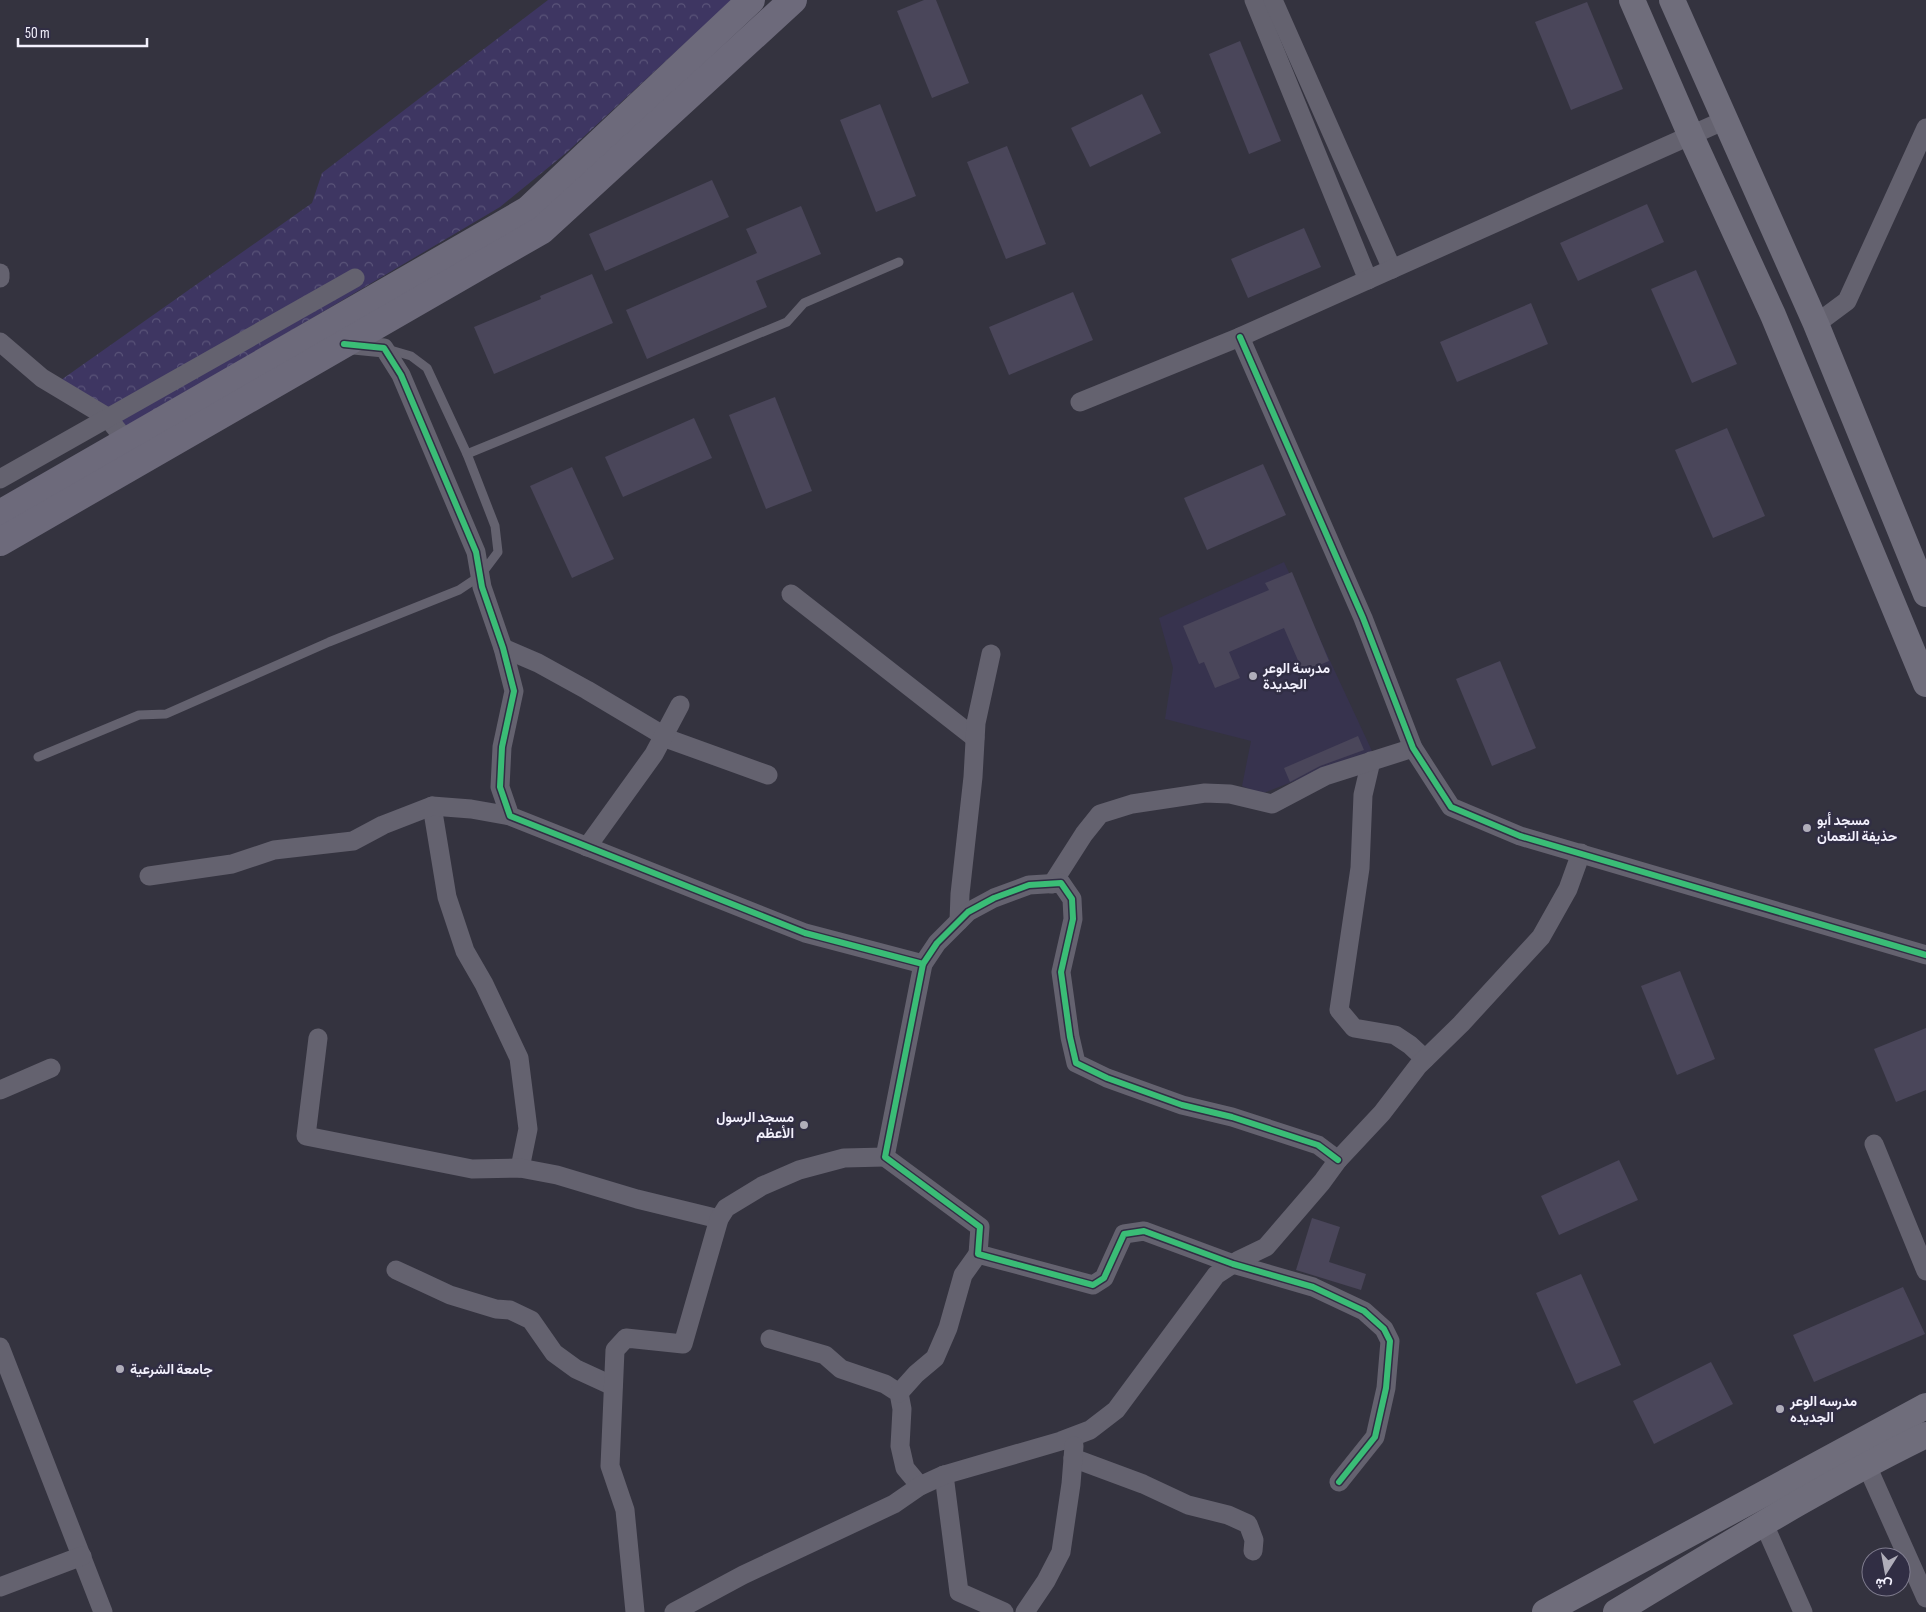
<svg xmlns="http://www.w3.org/2000/svg" width="1926" height="1612" font-family="'Sofia Sans Condensed',Vazirmatn,sans-serif">
	<defs>
		<pattern id="forest-crowns" width="20" height="18" patternUnits="userSpaceOnUse" patternTransform="scale(1.25)"><rect width="20" height="18" fill="#3e3662"/><path d="M2 6a3 3 0 1 1 6 0M12 15a3 3 0 1 1 6 0" fill="none" stroke="#5a5479"/></pattern>
	</defs>
	<rect width="100%" height="100%" fill="#34333f"/>
	<polygon fill="#37334e" points="1284,562 1372,751 1261,794 1242,786 1251,741 1165,719 1173,668 1159,618"/>
	<polygon fill="url(#forest-crowns)" points="548,0 732,0 566,153 500,207 128,427 61,380 312,203 322,173"/>
	<g fill="#4a465a">
		<polygon points="924,0 936,0 969,83 932,98 897,11"/>
		<polygon points="1587,2 1623,89 1571,110 1535,22"/>
		<polygon points="1240,41 1281,141 1249,154 1209,54"/>
		<polygon points="1142,94 1161,133 1090,167 1071,128"/>
		<polygon points="880,104 916,196 876,212 840,120"/>
		<polygon points="1007,146 1046,244 1006,259 967,162"/>
		<polygon points="712,180 729,217 605,271 589,234"/>
		<polygon points="1647,204 1664,242 1578,281 1560,243"/>
		<polygon points="801,206 821,254 756,281 767,307 647,359 626,310 757,253 746,229"/>
		<polygon points="1304,228 1321,267 1248,298 1231,259"/>
		<polygon points="1696,270 1737,364 1692,383 1651,289"/>
		<polygon points="592,274 613,323 494,374 474,327 541,299 540,296"/>
		<polygon points="1073,292 1093,340 1009,375 989,327"/>
		<polygon points="1531,303 1548,344 1457,382 1440,342"/>
		<polygon points="775,397 812,491 766,509 729,415"/>
		<polygon points="694,418 712,458 623,497 605,457"/>
		<polygon points="1727,428 1765,516 1713,538 1675,450"/>
		<polygon points="1263,464 1286,515 1207,550 1184,498"/>
		<polygon points="572,467 614,559 572,578 530,486"/>
		<polygon points="1292,572 1329,661 1303,672 1284,628 1229,652 1240,678 1215,688 1204,662 1199,664 1183,626 1269,590 1265,583"/>
		<polygon points="1500,661 1536,748 1492,766 1456,679"/>
		<polygon points="1358,736 1364,750 1320,766 1290,782 1284,768"/>
		<polygon points="1680,971 1715,1059 1677,1075 1641,986"/>
		<polygon points="1926,1028 1926,1090 1896,1102 1874,1049"/>
		<polygon points="1619,1160 1638,1200 1559,1235 1541,1196"/>
		<polygon points="1312,1218 1340,1227 1329,1262 1366,1274 1361,1290 1296,1270"/>
		<polygon points="1581,1274 1621,1365 1576,1384 1536,1293"/>
		<polygon points="1903,1287 1925,1334 1814,1382 1793,1335"/>
		<polygon points="1711,1362 1733,1404 1654,1444 1633,1401"/>
	</g>
	<g fill="none" stroke-linecap="round" stroke-linejoin="round">
		<g stroke="#64626f" stroke-width="9">
			<polyline points="467,454 787,322 804,303 899,262"/>
			<polyline points="38,757 139,715 166,714 329,642 459,590 480,576 498,552 495,526 467,454 427,368 411,356 387,349"/>
		</g>
		<g stroke="#64626f" stroke-width="19">
			<polyline points="1254,0 1368,280"/>
			<polyline points="1273,0 1392,269"/>
			<polyline points="0,273 0,278"/>
			<polyline points="1816,324 1847,301 1926,128"/>
			<polyline points="1240,337 1363,618 1413,748 1451,807 1520,836 1926,955"/>
			<polyline points="0,342 42,378 107,417 127,442"/>
			<polyline points="344,344 384,348 401,375 476,552 482,587 503,648 514,691 502,747 500,787 510,816 805,933 923,964"/>
			<polyline points="1080,402 1240,337 1725,120"/>
			<polyline points="0,479 355,278"/>
			<polyline points="791,594 975,738"/>
			<polyline points="503,648 538,663 587,690 671,740 768,775"/>
			<polyline points="1371,761 1363,795 1360,868 1339,1010 1354,1028 1395,1035 1410,1045 1425,1059"/>
			<polyline points="432,806 447,897 465,951 484,984 519,1058 528,1129 520,1168"/>
			<polyline points="587,847 654,754 680,705"/>
			<polyline points="149,876 232,864 274,850 353,841 383,825 432,806 471,809 510,816"/>
			<polyline points="1052,884 1084,834 1100,814 1132,804 1205,793 1230,794 1272,804 1325,776 1413,748"/>
			<polyline points="959,921 960,894 973,777 976,723 991,654"/>
			<polyline points="318,1038 306,1136 472,1169 520,1168 557,1175 637,1199 719,1219"/>
			<polyline points="0,1090 51,1068"/>
			<polyline points="1874,1144 1926,1271"/>
			<polyline points="1338,1160 1318,1145 1232,1117 1182,1105 1107,1078 1076,1063 1070,1037 1061,972 1073,919 1072,899 1061,883 1029,885 994,898 968,912 937,943 923,964 885,1157 980,1227 978,1254 1093,1285 1104,1278 1124,1234 1144,1231 1233,1264 1313,1287 1364,1311 1384,1329 1390,1341 1386,1388 1375,1437 1339,1482"/>
			<polyline points="396,1270 450,1295 496,1309 510,1310 531,1320 554,1353 576,1369 613,1386"/>
			<polyline points="770,1339 825,1355 841,1369 885,1384 899,1393 902,1409 900,1446 905,1468 920,1486"/>
			<polyline points="0,1347 103,1612"/>
			<polyline points="899,1393 916,1374 935,1358 948,1328 963,1275 978,1254"/>
			<polyline points="1073,1458 1143,1484 1188,1505 1228,1515 1248,1524 1254,1540 1253,1551"/>
			<polyline points="1867,1466 1926,1598"/>
			<polyline points="944,1475 959,1592 1004,1612"/>
			<polyline points="1764,1524 1803,1612"/>
			<polyline points="0,1587 82,1556"/>
			<polyline points="635,1612 625,1510 610,1466 615,1350 626,1338 683,1344 719,1219 726,1208 762,1186 799,1170 844,1158 885,1157"/>
			<polyline points="674,1612 743,1575 894,1504 920,1486 944,1475 1061,1441 1090,1430 1116,1410 1216,1275 1239,1260 1266,1247 1322,1182 1338,1160 1382,1113 1418,1066 1461,1024 1541,937 1568,889 1581,853"/>
			<polyline points="1025,1612 1046,1581 1061,1552 1071,1484 1074,1446"/>
		</g>
		<g stroke="#6f6d7b" stroke-width="26">
			<polyline points="1632,0 1691,136 1773,315 1926,684"/>
			<polyline points="1672,0 1816,324 1926,594"/>
			<polyline points="1545,1612 1926,1406"/>
			<path d="M 1616,1612 C 1718,1551 1819,1487 1926,1435"/>
		</g>
		<g stroke="#6d6a7b" stroke-width="28">
			<polyline points="0,514 528,210 751,0"/>
			<polyline points="0,542 542,230 793,0"/>
		</g>
		<g stroke="#312e44" stroke-width="9">
			<g id="cycleway">
				<polyline points="1240,337 1363,618 1413,748 1451,807 1520,836 1926,955"/>
				<polyline points="344,344 384,348 401,375 476,552 482,587 503,648 514,691 502,747 500,787 510,816 805,933 923,964"/>
				<polyline points="1338,1160 1318,1145 1232,1117 1182,1105 1107,1078 1076,1063 1070,1037 1061,972 1073,919 1072,899 1061,883 1029,885 994,898 968,912 937,943 923,964 885,1157 980,1227 978,1254 1093,1285 1104,1278 1124,1234 1144,1231 1233,1264 1313,1287 1364,1311 1384,1329 1390,1341 1386,1388 1375,1437 1339,1482"/>
			</g>
		</g>
		<use href="#cycleway" stroke="#3abd76" stroke-width="6"/>
	</g>
	<g fill="#b0aeba" stroke="#312e44" stroke-width="2">
		<circle cx="1253" cy="676" r="5"/>
		<circle cx="1807" cy="828" r="5"/>
		<circle cx="804" cy="1125" r="5"/>
		<circle cx="120" cy="1369" r="5"/>
		<circle cx="1780" cy="1409" r="5"/>
	</g>
	<g text-anchor="middle" dominant-baseline="central" stroke-width="5" stroke-linejoin="round" paint-order="stroke">
		<g font-size="14" font-weight="bold" fill="#f3f1fd" stroke="#312e44" text-anchor="start">
			<text x="1263" y="668">مدرسة الوعر<tspan x="1263" dy="16">الجديدة</tspan></text>
			<text x="1817" y="820">مسجد أبو<tspan x="1817" dy="16">حذيفة النعمان</tspan></text>
			<text x="794" y="1117" text-anchor="end">مسجد الرسول<tspan x="794" dy="16">الأعظم</tspan></text>
			<text x="130" y="1369">جامعة الشرعية</text>
			<text x="1790" y="1401">مدرسه الوعر<tspan x="1790" dy="16">الجديده</tspan></text>
		</g>
	</g>
	<g transform="translate(1886 1572) rotate(191)"><circle r="24" fill="#312e44" stroke="#7f7c8e"/>
	<path d="M0-4L9 19L0 12L-9 19Z" fill="#b0aeba"/>
	<text y="-8" font-size="14" font-weight="bold" text-anchor="middle" fill="#f3f1fd">ش</text>
	</g>
	<path d="M18 38v8h129v-8" fill="none" stroke="#f3f1fd" stroke-width="2.5"/>
	<text x="25" y="38" font-size="15" fill="#f3f1fd" stroke="#312e44" stroke-width="4" paint-order="stroke">50 m</text>
</svg>
